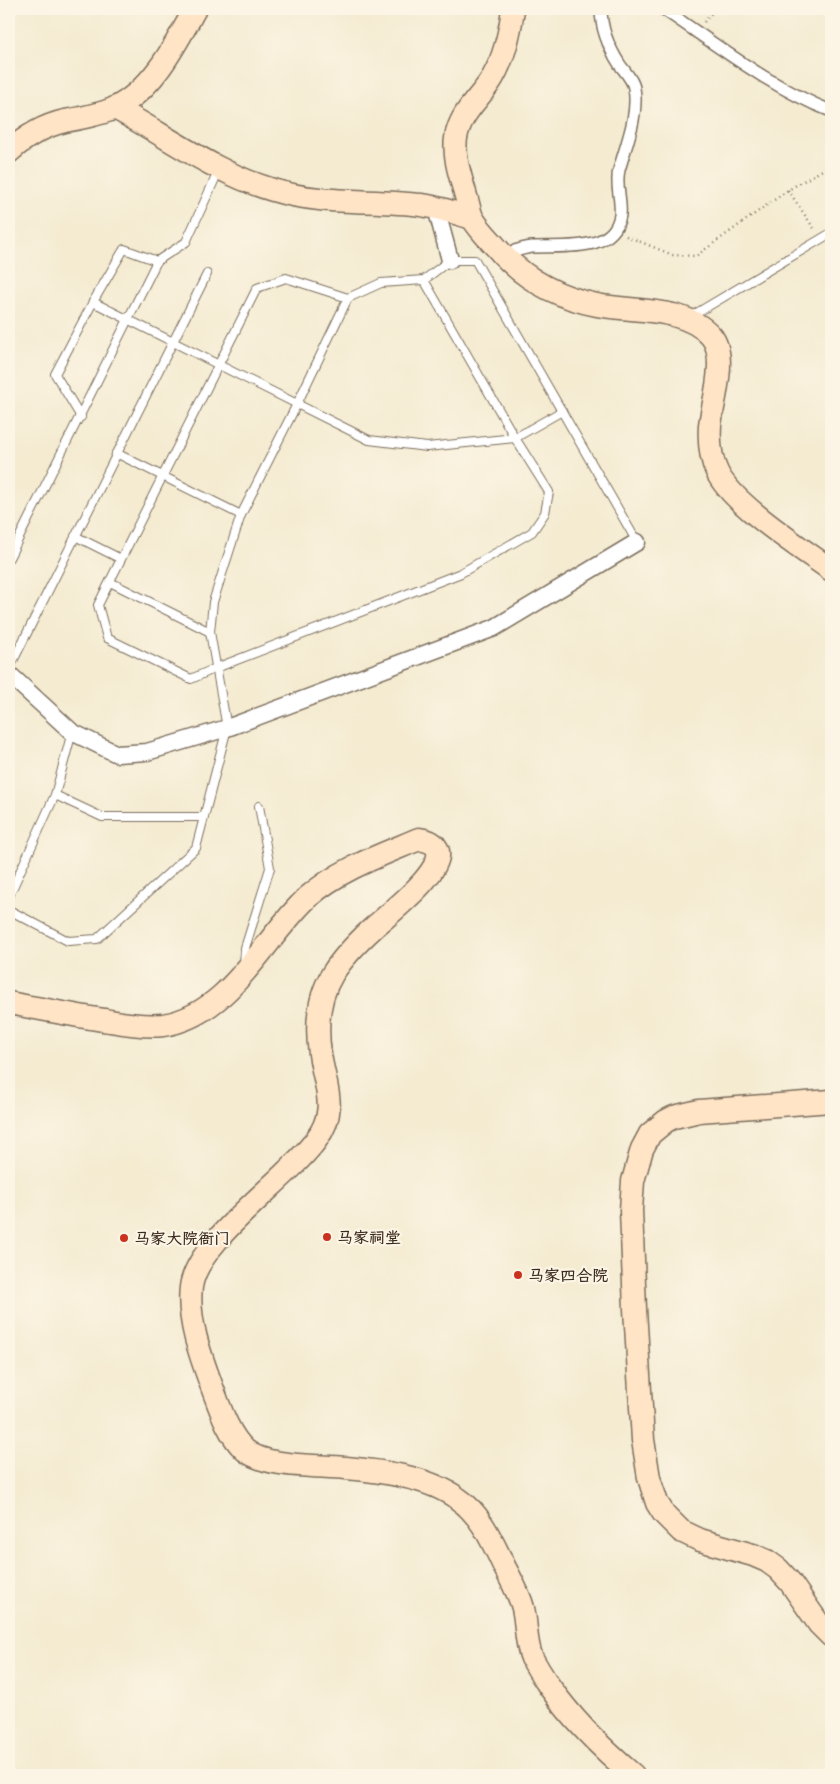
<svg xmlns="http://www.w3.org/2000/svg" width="840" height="1784" font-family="'Patrick Hand','LXGW WenKai TC',sans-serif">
	<rect width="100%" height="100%" fill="#fcf5e5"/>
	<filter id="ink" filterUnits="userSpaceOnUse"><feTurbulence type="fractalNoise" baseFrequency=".02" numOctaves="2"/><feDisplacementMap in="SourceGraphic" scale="10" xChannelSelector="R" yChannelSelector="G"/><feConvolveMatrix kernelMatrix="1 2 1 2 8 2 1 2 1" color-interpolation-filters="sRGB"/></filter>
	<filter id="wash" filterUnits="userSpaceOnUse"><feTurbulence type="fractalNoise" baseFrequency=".0096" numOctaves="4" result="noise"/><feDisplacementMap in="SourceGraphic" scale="20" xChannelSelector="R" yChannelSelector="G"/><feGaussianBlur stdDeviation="1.12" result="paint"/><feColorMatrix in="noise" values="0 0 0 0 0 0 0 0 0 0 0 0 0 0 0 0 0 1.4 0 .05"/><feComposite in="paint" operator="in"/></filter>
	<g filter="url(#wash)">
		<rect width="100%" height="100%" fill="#f4ebd1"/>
	</g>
	<g filter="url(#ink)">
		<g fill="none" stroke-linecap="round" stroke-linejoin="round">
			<g stroke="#7c6e5d" stroke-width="10">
				<g id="service">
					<polyline points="424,280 515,438 549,492 545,513 532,532 461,573 216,668 191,679 107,638 98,605 257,288 286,278 348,298 381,283 424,280 450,260 475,260 637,542"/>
					<polyline points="93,302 369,440 427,447 515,438 562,411"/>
					<polyline points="690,317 831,233"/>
					<polyline points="81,417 55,374 93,302 124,249 157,261"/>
					<polyline points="116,453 241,515"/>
					<polyline points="75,536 121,559"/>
					<polyline points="9,558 157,261 186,242 219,170"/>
					<polyline points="110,582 210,632"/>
					<polyline points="9,669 207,274"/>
					<polyline points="55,795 102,817 204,817"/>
					<polyline points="9,896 55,795 72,732"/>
					<polyline points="9,910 68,941 97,939 196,848 227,728 210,632 213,602 241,515 297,404 348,298"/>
					<polyline points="244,965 245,948 270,868 259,806"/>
				</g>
			</g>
			<g stroke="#7c6e5d" stroke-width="14">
				<g id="pedestrian">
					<path d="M 663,9 C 717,45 770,87 831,111"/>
					<path d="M 503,255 C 512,252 522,248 532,247 C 560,245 614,254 620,215 C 622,200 615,185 619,170 C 626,145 639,114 634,88 C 633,80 625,72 620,65 C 609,48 601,30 601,9"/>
				</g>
			</g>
			<g stroke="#7c6e5d" stroke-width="19">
				<g id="minor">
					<polyline points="436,208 450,260"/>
					<polyline points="9,674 72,732 117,754 147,752 227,728 494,628 637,542"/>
				</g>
			</g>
			<g stroke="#7c6e5d" stroke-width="25">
				<g id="secondary">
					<path d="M 513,9 C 510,32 505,56 493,77 C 481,98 460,112 456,138 C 453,158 462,181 467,200 C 469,206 470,214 473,219 C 479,229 488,238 496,247 C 522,278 557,297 597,305 C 632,312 685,306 711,336 C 728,356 713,401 710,425 C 709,441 710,457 717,472 C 732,504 801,548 831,570"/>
					<path d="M 115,108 C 167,136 215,173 273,190 C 321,205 372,199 421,205 C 438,207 455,213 472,218"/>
					<path d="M 9,152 C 25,137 43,126 65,121 C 81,118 98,115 113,109 C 153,90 175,45 195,9"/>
					<path d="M 9,1003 C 42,1009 76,1016 110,1021 C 127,1024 146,1027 163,1025 C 230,1015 263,939 308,897 C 340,869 381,855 419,839 C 425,840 432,841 436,847 C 451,867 386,916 372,929 C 358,942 344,956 333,973 C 318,997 316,1026 320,1054 C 325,1088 339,1109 316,1140 C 287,1180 197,1240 191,1287 C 187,1320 201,1357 212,1387 C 220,1408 228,1434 245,1450 C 266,1468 318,1465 346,1468 C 381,1471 428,1477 457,1498 C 481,1514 492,1541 504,1566 C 511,1580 519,1593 523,1608 C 527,1625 525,1642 532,1658 C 537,1668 543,1677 549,1686 C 573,1720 601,1748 633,1775"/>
					<polyline points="831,1101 699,1111 674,1117 666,1121 650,1134 642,1149 633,1181 631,1210 635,1309 643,1440 649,1478 657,1503 664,1514 681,1531 700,1540 753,1555 767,1561 778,1569 790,1582 819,1624 831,1636"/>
				</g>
			</g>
			<g stroke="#7c6e5d" stroke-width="2.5" stroke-dasharray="1 4" stroke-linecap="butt">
				<polyline points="704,22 715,9"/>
				<polyline points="788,190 815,230"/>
				<polyline points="626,236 673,255 696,256 788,190 831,165"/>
			</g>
			<use href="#service" stroke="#fff" stroke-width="8"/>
			<use href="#pedestrian" stroke="#fff" stroke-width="11"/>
			<use href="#minor" stroke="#fff" stroke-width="16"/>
			<use href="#secondary" stroke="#ffe4c6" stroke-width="22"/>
		</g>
	</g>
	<g fill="#c8321e" stroke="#fcf5e5" stroke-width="2">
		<circle cx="327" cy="1237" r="5"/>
		<circle cx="124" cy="1238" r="5"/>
		<circle cx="518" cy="1275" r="5"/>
	</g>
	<g text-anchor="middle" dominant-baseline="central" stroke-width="4.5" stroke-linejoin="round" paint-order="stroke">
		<g font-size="16" font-weight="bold" fill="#3b2a1e" stroke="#fcf5e5" text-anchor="start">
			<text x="337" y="1237">马家祠堂</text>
			<text x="134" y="1238">马家大院衙门</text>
			<text x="528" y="1275">马家四合院</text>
		</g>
	</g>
	<rect width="840" height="1784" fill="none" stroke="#fcf5e5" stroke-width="30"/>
</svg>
